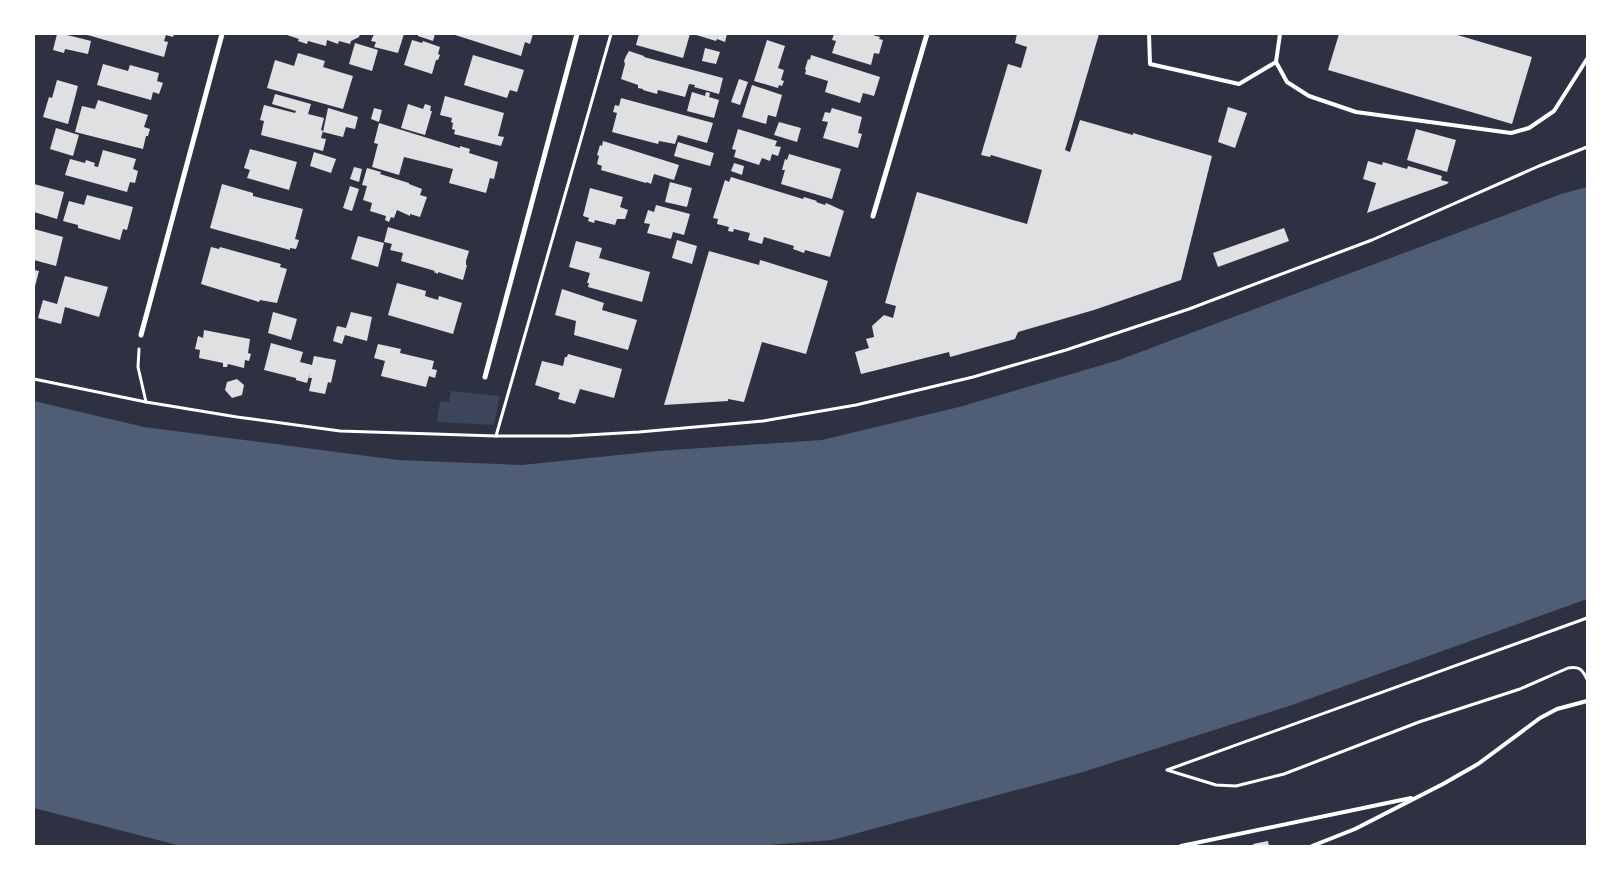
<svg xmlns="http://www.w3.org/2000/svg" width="1621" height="880" font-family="Quicksand,sans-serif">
	<rect width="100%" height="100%" fill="#2d3142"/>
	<polygon fill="#3c4559" points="451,391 500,396 494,425 437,422 440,401 449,402"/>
	<polygon fill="#4f5d75" points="1587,187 1587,599 1292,705 1083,772 832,840 754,846 181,846 34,808 34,401 144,427 398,460 522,465 657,451 822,440 959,407 1119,360 1561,194"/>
	<g fill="#e0e0e3">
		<polygon points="57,34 63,34 91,41 88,54 65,49 64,53 53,50"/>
		<polygon points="84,34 174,34 173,37 166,35 164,41 168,42 164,57"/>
		<polygon points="284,34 360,34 359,37 351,41 350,44 339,41 338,44 327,40 326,46 308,41 307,44 298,41 299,39"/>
		<polygon points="374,34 404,34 398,53 374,47 376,42 371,41"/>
		<polygon points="418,34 435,34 433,41 418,36"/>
		<polygon points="452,34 533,34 530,44 525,42 521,56"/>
		<polygon points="639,34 690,34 683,58 636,45"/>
		<polygon points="693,34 727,34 725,42 717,39 716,41"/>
		<polygon points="834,34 869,34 880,37 879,39 883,40 879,54 874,53 871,65 832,53 836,41 832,40"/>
		<polygon points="1017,34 1099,34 1065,150 1070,152 1080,120 1133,135 1133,133 1212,156 1181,280 1094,310 1018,332 1015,339 950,357 949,352 861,374 855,352 869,348 866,339 874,337 872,326 884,315 893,318 896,306 885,303 917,192 1027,224 1042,170 991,155 990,157 981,155 1008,64 1021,68 1027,47 1015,43"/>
		<polygon points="1339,34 1454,34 1532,57 1512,124 1328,70"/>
		<polygon points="412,40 422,43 423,41 440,47 438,54 440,55 438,60 436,60 432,74 404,65"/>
		<polygon points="767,40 785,46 778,68 784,70 781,80 784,81 782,86 779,85 778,88 754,81"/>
		<polygon points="355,43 378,50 372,71 349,64"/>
		<polygon points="705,48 720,52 716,64 702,61"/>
		<polygon points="629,51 644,56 644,57 723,78 719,94 694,87 695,85 689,84 685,97 658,90 657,94 643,90 643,89 638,88 638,85 621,79 625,64 624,61 626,56"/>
		<polygon points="298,53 325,61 323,67 353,76 343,109 267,88 275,60 294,66"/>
		<polygon points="473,55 524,70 517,92 510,90 507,98 464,85"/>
		<polygon points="811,55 880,77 874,96 863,93 860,103 825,92 828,81 805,74 806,70 805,69 808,59 810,60"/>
		<polygon points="103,64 128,71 130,65 159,73 157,81 163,83 159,94 153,92 151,100 97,85"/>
		<polygon points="739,79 748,82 740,105 731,102"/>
		<polygon points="57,80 78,86 68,124 43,117 49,97 52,98"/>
		<polygon points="752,85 782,95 776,117 768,115 766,124 742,117"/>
		<polygon points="692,92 705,96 706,92 710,93 709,97 719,100 714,118 687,111"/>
		<polygon points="275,94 311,104 308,114 324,118 321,130 323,131 321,138 326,139 323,151 261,135 264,121 260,120 264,105 295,113 296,111 272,104"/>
		<polygon points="445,96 504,113 498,136 504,137 501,146 454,134 455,130 452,129 453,123 451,122 452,118 440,115"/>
		<polygon points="621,98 713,123 707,143 678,135 675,144 659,141 658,144 612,132 617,113 613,112 615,105 619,106"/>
		<polygon points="98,100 148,115 144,127 150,129 148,136 146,136 143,149 75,132 82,106 95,109"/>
		<polygon points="408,104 423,109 425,104 431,106 430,111 432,111 425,135 401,128"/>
		<polygon points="1228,107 1247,113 1235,148 1218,142"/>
		<polygon points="328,108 358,117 355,129 346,127 343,137 323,132"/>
		<polygon points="374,108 382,110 379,122 371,119"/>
		<polygon points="832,108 862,117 858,133 862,134 858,148 823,138 828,122 822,121 825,112 830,113"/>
		<polygon points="779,122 801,128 797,142 774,135"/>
		<polygon points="379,123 460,148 460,146 470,149 469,153 498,162 494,179 490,178 486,193 449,183 453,169 404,157 399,175 372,167 378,144 374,143"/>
		<polygon points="56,128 79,135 73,156 50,149"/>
		<polygon points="738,129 777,141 775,146 781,147 778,156 772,154 770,161 762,158 759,165 734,157 736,150 732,149"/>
		<polygon points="1416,129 1456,140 1447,172 1407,160"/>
		<polygon points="603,141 679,165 674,180 654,174 651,184 647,182 646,183 601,170 602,166 597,164 599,156 597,155 600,145 602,146"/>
		<polygon points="678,142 714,153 710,166 674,156"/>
		<polygon points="250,149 297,162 289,190 247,178 250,170 244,168"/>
		<polygon points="103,150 136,159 133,169 138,171 135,183 130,182 127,192 65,175 70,159 85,163 86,160 95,163 94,166 98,167"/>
		<polygon points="314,152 336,159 331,173 310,166"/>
		<polygon points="789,154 841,169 832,199 781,184 785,170 782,170 785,159 787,160"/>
		<polygon points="1368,161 1382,165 1383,162 1407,169 1408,166 1442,176 1441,180 1449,182 1447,184 1367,213 1376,183 1363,179"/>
		<polygon points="734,163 744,166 742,175 731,171"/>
		<polygon points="354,167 362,169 359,182 350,179"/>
		<polygon points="367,168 381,172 380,174 409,183 409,184 422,189 420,195 427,197 420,217 410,214 410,216 397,210 394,218 391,217 389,222 385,220 386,216 370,211 372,203 363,200 367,186 362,185"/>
		<polygon points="731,177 803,199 804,197 817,201 816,202 825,205 826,203 844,211 830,257 805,250 804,253 793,249 794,246 764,237 762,244 748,240 750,233 734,229 733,232 728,231 729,227 717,224 718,219 713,218 725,180 729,182"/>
		<polygon points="670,182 692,188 687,207 665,202"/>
		<polygon points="34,184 64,192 57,219 34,212"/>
		<polygon points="222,184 253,193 253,196 303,209 295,239 299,240 296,249 290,248 290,250 210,228"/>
		<polygon points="350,186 359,189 352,211 343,208"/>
		<polygon points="590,188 623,197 620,207 628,210 625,219 617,219 615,225 595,220 594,223 588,221 589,218 583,216"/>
		<polygon points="87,195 133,207 127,230 123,229 120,240 78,228 78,225 63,221 69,201 84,205"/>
		<polygon points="656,205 690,214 684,235 673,232 671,239 647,233 650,224 644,223 648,210 654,212"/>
		<polygon points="388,227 469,251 466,261 466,265 467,265 463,280 438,272 438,274 434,272 435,271 401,261 403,253 390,250 392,244 384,242"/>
		<polygon points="1284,228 1289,241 1218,267 1213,253"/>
		<polygon points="34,229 63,237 56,266 34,260"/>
		<polygon points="358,236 384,243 378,267 351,259"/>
		<polygon points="677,240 697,246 692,264 672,258"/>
		<polygon points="576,241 602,248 599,258 650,272 642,302 588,287 589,283 587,283 590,273 569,267"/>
		<polygon points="211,247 219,249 220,247 281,264 280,267 287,269 277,303 260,300 259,302 201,284"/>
		<polygon points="709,251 759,265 760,260 828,281 806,354 762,342 744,402 728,399 728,401 664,405"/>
		<polygon points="34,270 39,271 34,290"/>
		<polygon points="65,276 108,287 99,317 65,307 61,324 38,318 43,300 57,304"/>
		<polygon points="397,283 426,291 425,296 438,300 439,296 462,303 453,334 388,315"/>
		<polygon points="562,289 604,303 602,310 637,320 628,350 574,335 576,321 555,315"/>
		<polygon points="273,312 297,319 291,340 268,333"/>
		<polygon points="351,312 372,317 367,341 345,335 342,344 333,341 337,326 346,328"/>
		<polygon points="204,330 250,339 248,353 251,354 249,361 245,360 244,368 228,364 227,367 223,367 223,363 199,358 200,350 195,349 198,336 203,338"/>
		<polygon points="271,343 303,352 300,362 312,365 314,356 336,360 331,383 328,382 325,394 309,391 312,378 309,378 310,373 307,383 296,380 296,378 264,370"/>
		<polygon points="378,344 401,349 400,353 434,361 432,369 437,370 435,378 429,376 426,387 381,376 385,361 374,358"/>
		<polygon points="568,354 622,369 614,398 580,389 575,404 558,399 560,393 535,385 542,361 563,366 565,357 567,357"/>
		<polygon points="237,379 244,385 242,395 232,398 225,390 227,382"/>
		<polygon points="1268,841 1269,846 1254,846 1253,844"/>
	</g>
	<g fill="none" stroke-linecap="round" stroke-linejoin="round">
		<g stroke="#fff" stroke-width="3">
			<polyline points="139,349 138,367 146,402"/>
			<polyline points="34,379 146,402 237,417 340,431 496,436 569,436 639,432 763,421 856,405 973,377 1066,350 1189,309 1372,240 1539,166 1587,147"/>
			<polyline points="496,436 611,34"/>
			<path d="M 1587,618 L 1167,770 L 1216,785 L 1236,786 L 1284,774 L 1419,722 L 1520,689 L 1568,668 C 1579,666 1582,669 1587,679"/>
		</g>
		<g stroke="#fff" stroke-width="4">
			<polyline points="1149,34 1150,64 1239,84 1276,62"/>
			<polyline points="1280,34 1276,62 1287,82 1309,96 1356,112 1511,133 1529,128 1554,111 1587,59"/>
			<polyline points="1181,846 1411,798"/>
			<polyline points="1312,846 1355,829 1443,784 1478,764 1540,718 1557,709 1587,701"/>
		</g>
		<g stroke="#fff" stroke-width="5">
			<polyline points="873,216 927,34"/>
			<polyline points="141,335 222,34"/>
			<polyline points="485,377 577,34"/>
		</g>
	</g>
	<rect width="1621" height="880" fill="none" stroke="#ffffff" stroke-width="70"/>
</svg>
